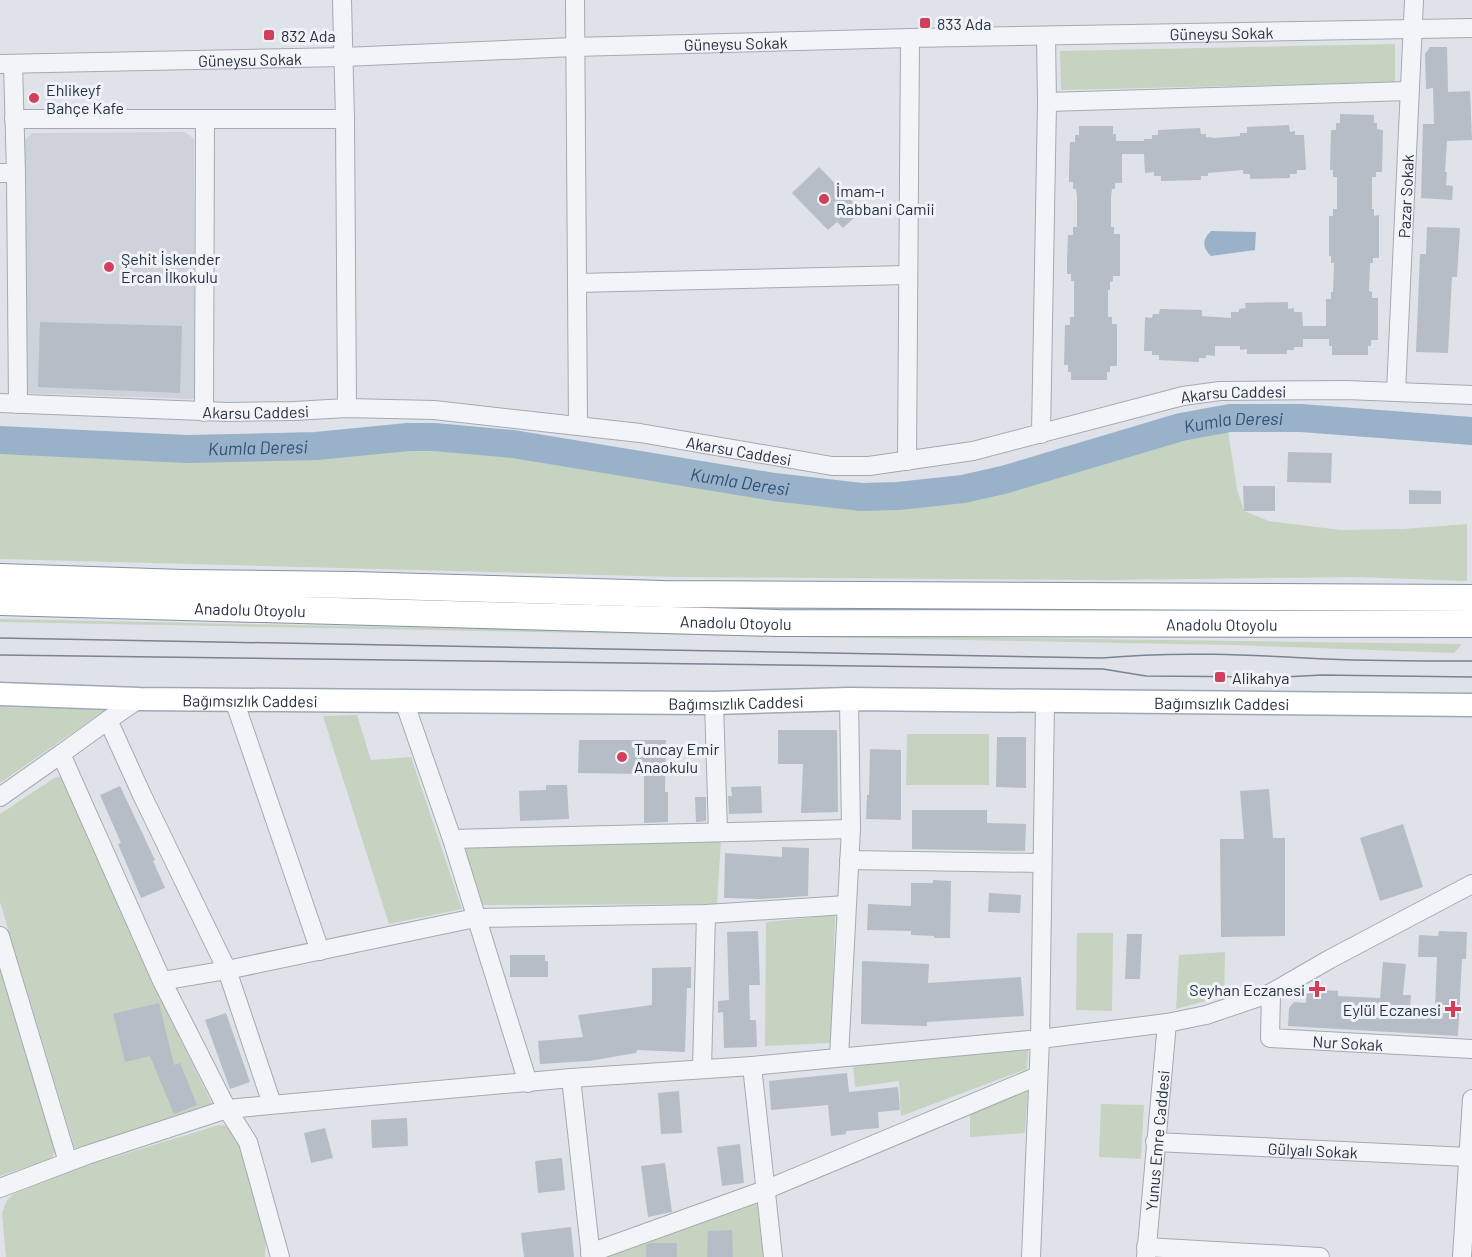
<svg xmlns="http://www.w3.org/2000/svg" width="1472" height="1257" font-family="Barlow,sans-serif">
	<rect width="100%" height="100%" fill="#dfe3e9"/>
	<polygon fill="#cdd2db" points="185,132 194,139 194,399 25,393 24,141 32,133"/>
	<g fill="#c5d3c0">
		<polygon points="1395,44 1395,82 1061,90 1060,51"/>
		<polygon points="1228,431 1237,489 1244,511 1269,521 1341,530 1403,529 1467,524 1467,581 1356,577 1106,580 674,577 0,559 0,451 115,456 229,456 343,452 407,445 445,445 848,505 899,506 987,494 1193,434"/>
		<polygon points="0,619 792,635 1462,644 1454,653 1234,645 0,622"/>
		<polygon points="0,707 105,710 0,783"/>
		<polygon points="357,715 371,760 411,757 462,909 389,924 323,716"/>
		<polygon points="907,734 989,734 989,785 906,785"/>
		<polygon points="63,776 145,967 212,1104 76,1152 0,902 0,814 56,777"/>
		<polygon points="721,840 717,904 480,905 461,844"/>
		<polygon points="835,915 831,1043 765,1046 766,922"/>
		<polygon points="1077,933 1113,933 1112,1011 1076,1010"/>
		<polygon points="1225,952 1224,996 1176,1009 1179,955"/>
		<polygon points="0,969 55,1152 52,1158 0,1176"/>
		<polygon points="1028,1050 1027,1069 901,1116 899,1081 855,1087 853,1063"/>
		<polygon points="1028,1088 1025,1133 970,1137 970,1111"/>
		<polygon points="1101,1104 1144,1105 1141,1159 1099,1157"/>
		<polygon points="219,1125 231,1126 243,1157 266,1235 265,1257 6,1257 2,1213 7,1200 14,1194 72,1170"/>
		<polygon points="757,1199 763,1257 599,1257"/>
	</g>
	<path fill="#99b2ca" d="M 1211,231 L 1256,232 L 1255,250 L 1211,256 C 1202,248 1202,239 1211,231 Z"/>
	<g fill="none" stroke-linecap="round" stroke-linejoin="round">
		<path stroke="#99b2ca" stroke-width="28" id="s1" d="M 0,440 L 187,449 L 316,446 L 408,437 L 434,437 L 513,444 L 774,487 L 861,497 L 898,496 L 963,489 L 1003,480 L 1181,427 L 1230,418 L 1301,418 L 1472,431"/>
	</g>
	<g fill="#b6bdc6">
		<polygon points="1430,47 1447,47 1448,92 1470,91 1472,140 1447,141 1445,172 1447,172 1446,185 1453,186 1452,200 1421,198 1423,124 1434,124 1433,88 1426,89 1425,54"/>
		<polygon points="1340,114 1374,115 1374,123 1377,123 1377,129 1383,130 1382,172 1376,172 1376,177 1372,177 1372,209 1374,209 1374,216 1379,215 1379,258 1373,258 1373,263 1370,263 1369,291 1372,292 1372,298 1378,298 1378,340 1371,340 1371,346 1368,346 1368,355 1332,355 1332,346 1329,346 1329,339 1303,339 1303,347 1294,347 1294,350 1287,350 1287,354 1247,354 1247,349 1240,350 1240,346 1215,346 1215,356 1206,355 1206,358 1199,358 1199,362 1159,360 1159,355 1152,355 1152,351 1144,351 1145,317 1152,318 1153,314 1159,314 1160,309 1202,310 1202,316 1231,318 1231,312 1239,312 1239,309 1246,308 1245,303 1288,302 1288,309 1294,308 1294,312 1302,312 1303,326 1326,326 1326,299 1331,299 1331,292 1333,292 1334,263 1331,263 1331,256 1329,256 1329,216 1333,216 1333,209 1337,209 1337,177 1333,177 1333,170 1330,170 1331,130 1336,130 1336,123 1340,123"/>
		<polygon points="1289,125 1290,132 1295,131 1295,135 1304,135 1306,170 1297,170 1297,174 1290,174 1290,178 1250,179 1250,174 1243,174 1243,170 1208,173 1208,176 1201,176 1201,180 1161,181 1161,176 1154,176 1154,172 1145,173 1144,154 1122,154 1122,183 1115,183 1115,189 1112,189 1111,197 1111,227 1114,227 1114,234 1120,234 1120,276 1113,276 1113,281 1110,282 1110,290 1108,290 1108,317 1112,317 1112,324 1117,324 1117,366 1110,366 1110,372 1107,372 1107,380 1071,380 1071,372 1068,372 1068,365 1064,365 1065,325 1070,325 1070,317 1074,317 1074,281 1071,281 1071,274 1067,274 1067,261 1068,235 1073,235 1073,227 1077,227 1077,197 1076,189 1073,189 1073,182 1069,182 1069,168 1070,142 1075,142 1075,135 1079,135 1079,126 1113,126 1113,134 1116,134 1116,141 1144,141 1144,139 1152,139 1152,135 1158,135 1158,130 1200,128 1201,134 1206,134 1206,137 1215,138 1240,136 1240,133 1247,133 1247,127"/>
		<polygon points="819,167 855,204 850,210 856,216 843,228 837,222 828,230 792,193"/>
		<polygon points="1427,227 1460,228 1457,277 1452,277 1448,353 1416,352 1420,254 1426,254"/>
		<polygon points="40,322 182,326 180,393 38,387"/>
		<polygon points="1288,452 1332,453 1331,483 1287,482"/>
		<polygon points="1243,486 1275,486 1275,511 1244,511"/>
		<polygon points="1409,490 1441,491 1441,504 1409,504"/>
		<polygon points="778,730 837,730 838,812 801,813 803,764 778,764"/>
		<polygon points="997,737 1026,737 1026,788 996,787"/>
		<polygon points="579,740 666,740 665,792 668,792 668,822 644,823 644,774 578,773"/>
		<polygon points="870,749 901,750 901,820 866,819 867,795 869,795"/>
		<polygon points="546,785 567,785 569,819 520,821 519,791 546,790"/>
		<polygon points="120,786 155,860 153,861 165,888 141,898 118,844 121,843 100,795"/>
		<polygon points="761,786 762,813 729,814 728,796 732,796 731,787"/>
		<polygon points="1269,789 1273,838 1285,838 1285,936 1221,937 1220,839 1244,839 1240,791"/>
		<polygon points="695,797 706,797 706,821 696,822"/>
		<polygon points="912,810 987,810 987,823 1026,824 1025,851 912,849"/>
		<polygon points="1403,824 1423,887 1380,901 1360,838"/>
		<polygon points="782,847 809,848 808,896 762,899 724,898 725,853 782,857"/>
		<polygon points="933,880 951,881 950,938 934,938 934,936 911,935 911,931 867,930 868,904 911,906 911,883 933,883"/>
		<polygon points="989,893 1021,895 1020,913 988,912"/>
		<polygon points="758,931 760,985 749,985 750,1020 756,1020 757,1047 724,1048 723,1012 718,1013 718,1001 729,1000 727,932"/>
		<polygon points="1439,931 1467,932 1466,959 1462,959 1458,1036 1288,1026 1289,1008 1294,1002 1306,1003 1306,993 1322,994 1323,990 1338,991 1338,996 1380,998 1383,962 1406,964 1403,995 1411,995 1410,1007 1435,1008 1437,957 1418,957 1419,935 1438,936"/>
		<polygon points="1127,934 1142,934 1140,979 1125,979"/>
		<polygon points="510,955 545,955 545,961 548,961 548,977 510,977"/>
		<polygon points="862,961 929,964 928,983 1021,977 1024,1016 927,1022 927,1026 861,1024"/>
		<polygon points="691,967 691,988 687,988 685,1052 637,1050 636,1053 589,1061 540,1064 538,1041 583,1037 578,1015 652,1005 652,968"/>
		<polygon points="159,1003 174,1065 180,1063 197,1105 174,1114 150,1056 125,1062 113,1014"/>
		<polygon points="226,1013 250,1082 230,1089 205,1020"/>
		<polygon points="847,1073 849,1092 898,1087 900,1110 878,1112 879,1128 846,1131 846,1134 831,1136 828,1105 771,1110 769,1081"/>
		<polygon points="679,1091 682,1133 661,1134 658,1093"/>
		<polygon points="407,1118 408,1146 372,1148 371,1120"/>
		<polygon points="325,1128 333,1158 311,1163 304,1133"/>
		<polygon points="740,1144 744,1183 722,1186 717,1147"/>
		<polygon points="562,1158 565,1190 538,1193 535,1161"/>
		<polygon points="665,1163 672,1212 648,1217 641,1166"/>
		<polygon points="571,1227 574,1257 524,1257 521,1233"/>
		<polygon points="732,1230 733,1257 707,1257 708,1231"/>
		<polygon points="650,1243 677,1243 677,1257 646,1257 646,1245"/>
	</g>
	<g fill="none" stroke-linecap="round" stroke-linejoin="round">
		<g stroke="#a4aab3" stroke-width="20">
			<g id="minor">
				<polyline points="342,0 345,119 347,408"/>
				<polyline points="575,0 578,426"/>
				<path id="s2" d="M 0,64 L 344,57 L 574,47 L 910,38 L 1472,28"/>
				<polyline points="13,64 16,173"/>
				<polyline points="1047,102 1409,91"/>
				<polyline points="14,119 345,119"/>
				<polyline points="0,173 16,173 18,404"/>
				<polyline points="578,283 907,275"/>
				<path id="s3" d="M 1396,392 L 1414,0"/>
				<path id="s4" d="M 0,403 L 228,412 L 294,411 L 347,408 L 434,410 L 640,433 L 832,466 L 869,466 L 973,451 L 1183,396 L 1220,391 L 1346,390 L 1472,395"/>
				<polyline points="204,412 205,119"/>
				<polyline points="1041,434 1047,102 1046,36"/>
				<polyline points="907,461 910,38"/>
				<polyline points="139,699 108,720 142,795 227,970 272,1104"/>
				<polyline points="234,700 320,951"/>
				<polyline points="404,701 452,839 528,1083"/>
				<polyline points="714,703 718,832"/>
				<polyline points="108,720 61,754 162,981 227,1109 248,1142 280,1257"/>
				<polyline points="0,797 61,754"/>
				<polyline points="452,839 851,829"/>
				<polyline points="849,860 1042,863"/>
				<polyline points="0,936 68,1162"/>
				<polyline points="162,981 227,970 475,918 706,914 846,905"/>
				<path id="s5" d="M 1271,993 L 1270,1038 L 1472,1049"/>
				<polyline points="839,1057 851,829 849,699"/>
				<polyline points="752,1066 773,1257"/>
				<polyline points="702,1069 706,914"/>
				<polyline points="571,1078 591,1257"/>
				<path id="s6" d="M 1155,1142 L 1468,1157"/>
				<polyline points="0,1188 87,1155 227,1109 571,1078 752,1066 1040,1039 1167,1023 1206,1015 1271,993 1330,959 1472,884"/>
				<polyline points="1146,1247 1320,1257"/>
				<polyline points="590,1253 765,1190 1038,1076"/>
				<polyline points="1031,1257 1040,1039 1045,702"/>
				<path id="s7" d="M 1146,1257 L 1167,1023"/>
				<polyline points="1462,1257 1472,1099"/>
			</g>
		</g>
		<g stroke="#9ea8b5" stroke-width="25">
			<g id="major">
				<path id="s8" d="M 0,694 L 139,699 L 404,701 L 714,703 L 849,699 L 1472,705"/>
			</g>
		</g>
		<g stroke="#8691a0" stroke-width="28">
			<g id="highway">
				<polyline points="0,577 183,583 354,585 663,594 1472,598"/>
				<path id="s9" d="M 0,602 L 778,623 L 1472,624"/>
			</g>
		</g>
		<use href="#minor" stroke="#f2f4f7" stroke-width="18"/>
		<use href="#major" stroke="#fff" stroke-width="22"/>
		<use href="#highway" stroke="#fff" stroke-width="26"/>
		<g stroke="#788393" stroke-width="1.5">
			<path d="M 0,638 L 1102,658 C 1177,651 1251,655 1326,659 C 1374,661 1423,661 1472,661"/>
			<polyline points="0,655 1103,669 1146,676 1284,677 1322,675 1472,677"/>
		</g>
	</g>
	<g fill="#d33f5a" stroke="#eff2f6" stroke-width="2">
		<rect x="919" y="17" width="12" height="12" rx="3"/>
		<rect x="263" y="29" width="12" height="12" rx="3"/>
		<circle cx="34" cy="98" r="6"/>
		<circle cx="824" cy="199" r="6"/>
		<circle cx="109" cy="267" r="6"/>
		<rect x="1214" y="671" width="12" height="12" rx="3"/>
		<circle cx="622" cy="757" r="6"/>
		<path d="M1314 980h6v6h6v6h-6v6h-6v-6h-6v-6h6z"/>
		<path d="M1450 1000h6v6h6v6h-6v6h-6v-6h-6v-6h6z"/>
	</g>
	<g text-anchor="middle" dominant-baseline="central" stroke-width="6" stroke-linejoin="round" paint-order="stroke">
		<g font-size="16" fill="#273141" stroke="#eff2f6" text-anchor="start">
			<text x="937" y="23">833 Ada</text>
			<text x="281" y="35">832 Ada</text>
			<text x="46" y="89">Ehlikeyf<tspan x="46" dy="18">Bahçe Kafe</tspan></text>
			<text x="836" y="190">İmam-ı<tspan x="836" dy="18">Rabbani Camii</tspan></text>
			<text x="121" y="258">Şehit İskender<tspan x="121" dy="18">Ercan İlkokulu</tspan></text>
			<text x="1232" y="677">Alikahya</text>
			<text x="634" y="748">Tuncay Emir<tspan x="634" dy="18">Anaokulu</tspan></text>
			<text x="1305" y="989" text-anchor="end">Seyhan Eczanesi</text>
			<text x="1441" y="1009" text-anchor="end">Eylül Eczanesi</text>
		</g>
		<g font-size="16" fill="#273141" stroke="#eff2f6">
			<text stroke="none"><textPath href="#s2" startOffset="1222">Güneysu Sokak</textPath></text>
			<text stroke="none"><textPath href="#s2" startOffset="736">Güneysu Sokak</textPath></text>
			<text stroke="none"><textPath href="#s2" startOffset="250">Güneysu Sokak</textPath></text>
			<text stroke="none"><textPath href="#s3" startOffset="196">Pazar Sokak</textPath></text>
			<text stroke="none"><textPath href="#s4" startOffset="1246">Akarsu Caddesi</textPath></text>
			<text stroke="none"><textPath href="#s4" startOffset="256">Akarsu Caddesi</textPath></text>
			<text stroke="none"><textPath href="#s4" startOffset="742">Akarsu Caddesi</textPath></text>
			<text stroke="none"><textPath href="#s9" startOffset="250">Anadolu Otoyolu</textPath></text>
			<text stroke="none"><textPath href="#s9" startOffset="736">Anadolu Otoyolu</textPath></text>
			<text stroke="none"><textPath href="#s9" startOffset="1222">Anadolu Otoyolu</textPath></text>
			<text stroke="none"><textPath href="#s8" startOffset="250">Bağımsızlık Caddesi</textPath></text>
			<text stroke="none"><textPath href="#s8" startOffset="736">Bağımsızlık Caddesi</textPath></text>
			<text stroke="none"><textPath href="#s8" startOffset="1222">Bağımsızlık Caddesi</textPath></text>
			<text stroke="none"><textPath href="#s5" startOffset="123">Nur Sokak</textPath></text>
			<text stroke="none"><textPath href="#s7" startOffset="117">Yunus Emre Caddesi</textPath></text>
			<text stroke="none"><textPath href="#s6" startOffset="158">Gülyalı Sokak</textPath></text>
		</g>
		<g font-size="18" font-style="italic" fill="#305176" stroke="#eff2f6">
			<text stroke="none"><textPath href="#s1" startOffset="1248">Kumla Deresi</textPath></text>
			<text stroke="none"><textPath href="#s1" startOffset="258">Kumla Deresi</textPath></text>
			<text stroke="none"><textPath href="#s1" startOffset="744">Kumla Deresi</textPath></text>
		</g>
	</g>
</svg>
